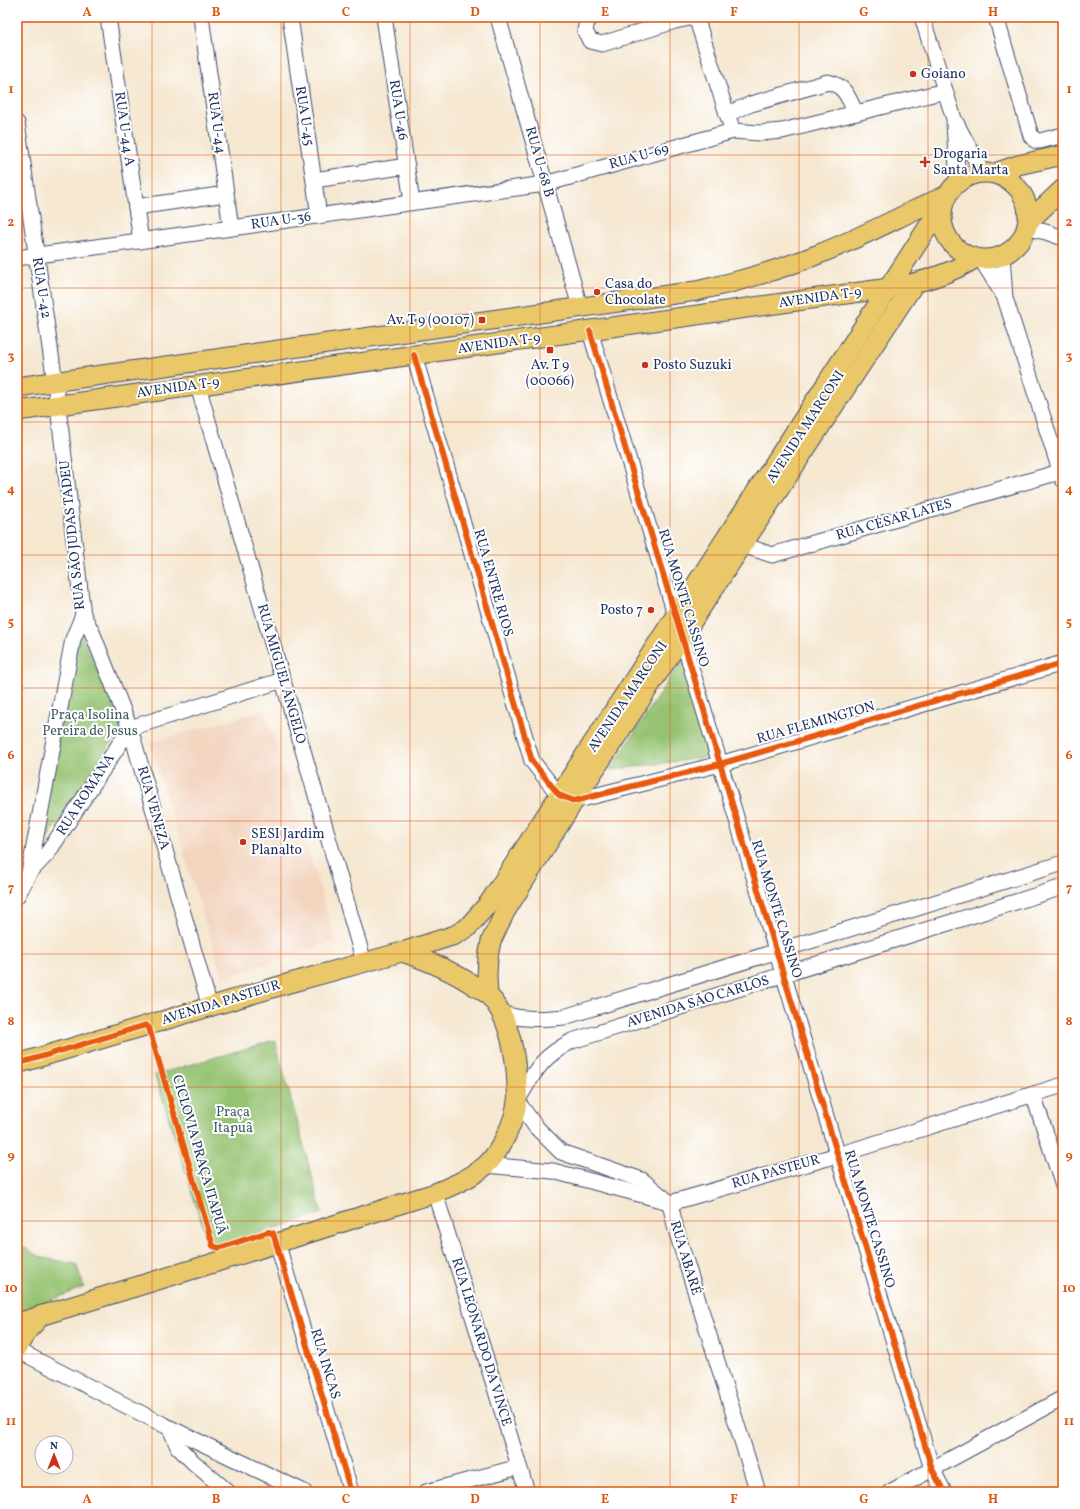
<svg xmlns="http://www.w3.org/2000/svg" width="1080" height="1509" font-family="Vollkorn,serif">
	<rect width="100%" height="100%" fill="#fff"/>
	<filter id="ink" filterUnits="userSpaceOnUse"><feTurbulence type="fractalNoise" baseFrequency=".025" numOctaves="2"/><feDisplacementMap in="SourceGraphic" scale="8" xChannelSelector="R" yChannelSelector="G"/><feConvolveMatrix kernelMatrix="1 2 1 2 8 2 1 2 1" color-interpolation-filters="sRGB"/></filter>
	<filter id="wash" filterUnits="userSpaceOnUse"><feTurbulence type="fractalNoise" baseFrequency=".012" numOctaves="4" result="noise"/><feDisplacementMap in="SourceGraphic" scale="16" xChannelSelector="R" yChannelSelector="G"/><feGaussianBlur stdDeviation="0.9" result="paint"/><feColorMatrix in="noise" values="0 0 0 0 0 0 0 0 0 0 0 0 0 0 0 0 0 1.4 0 .05"/><feComposite in="paint" operator="in"/></filter>
	<g filter="url(#wash)">
		<rect width="100%" height="100%" fill="#f5e7d0"/>
		<polygon fill="#f3d4bf" points="265,710 336,941 223,978 149,743"/>
		<g fill="#96c372" stroke="#587968">
			<polygon points="80,631 122,726 34,858"/>
			<polygon points="683,658 709,757 610,770"/>
			<polygon points="275,1040 322,1213 210,1249 155,1075"/>
			<polygon points="20,1094 25,1107 17,1116 17,1095"/>
			<polygon points="17,1244 43,1258 76,1264 84,1287 17,1314"/>
		</g>
	</g>
	<g filter="url(#ink)">
		<g fill="none" stroke-linecap="round" stroke-linejoin="round">
			<g stroke="#3c4b6f" stroke-width="17">
				<g id="minor">
					<polyline points="108,17 141,241"/>
					<polyline points="201,17 231,228"/>
					<polyline points="290,17 319,216"/>
					<polyline points="384,17 412,202"/>
					<polyline points="498,17 580,307"/>
					<polyline points="592,17 587,21 585,31 590,41 602,44 675,21 695,17"/>
					<polyline points="696,17 727,114"/>
					<polyline points="922,17 954,119 982,172"/>
					<polyline points="996,17 1031,136 1036,141 1040,141 1063,135"/>
					<path d="M 828,82 C 846,86 848,98 856,113 L 782,131 L 760,133 L 733,131 L 727,114 L 751,104 Z"/>
					<polyline points="856,113 945,91"/>
					<polyline points="17,123 55,382 83,615 73,639 29,873 17,896"/>
					<polyline points="954,124 958,182"/>
					<polyline points="314,180 407,166"/>
					<polyline points="136,207 226,194"/>
					<polyline points="1027,228 1046,232 1063,238"/>
					<polyline points="1002,256 1005,298 1063,480"/>
					<polyline points="17,258 545,184 733,131"/>
					<polyline points="981,259 1004,296"/>
					<polyline points="590,331 932,1469 944,1492"/>
					<polyline points="414,355 532,761 559,795 574,801 720,764 1063,663"/>
					<polyline points="198,386 364,962"/>
					<polyline points="734,540 743,545 772,555 1063,471"/>
					<polyline points="83,615 92,632 130,728 210,1007"/>
					<polyline points="29,873 47,854 130,728 283,680"/>
					<path d="M 502,1014 C 524,1020 541,1019 564,1017 L 1063,863"/>
					<polyline points="1033,1094 1063,1186"/>
					<polyline points="486,1165 553,1171 665,1201"/>
					<polyline points="435,1193 527,1492"/>
					<path d="M 670,1203 L 642,1180 L 561,1152 L 536,1127 L 517,1101 C 535,1071 540,1058 572,1041 L 1063,887"/>
					<polyline points="670,1203 838,1155 1063,1085"/>
					<polyline points="670,1203 676,1230 758,1492"/>
					<polyline points="277,1242 351,1492"/>
					<polyline points="17,1350 170,1428 304,1492"/>
					<polyline points="170,1428 178,1447 193,1462 228,1492"/>
					<polyline points="426,1492 519,1467"/>
					<polyline points="890,1492 1063,1398"/>
				</g>
			</g>
			<g stroke="#3c4b6f" stroke-width="21">
				<g id="major">
					<circle cx="985" cy="216" r="43"/>
					<polyline points="995,173 1018,165 1063,155"/>
					<polyline points="1028,222 1063,189"/>
					<path d="M 17,387 L 696,291 C 738,282 779,270 819,254 C 863,237 904,214 947,195"/>
					<path d="M 17,411 L 889,288 C 919,283 949,275 976,258"/>
					<polyline points="488,995 487,976 488,957 491,941 505,912 574,801 914,284"/>
					<polyline points="17,1064 286,984 402,952 455,935 467,928 489,903 943,204"/>
					<path d="M 17,1323 L 217,1262 L 435,1193 C 452,1186 471,1178 485,1166 C 500,1153 515,1121 517,1101 C 518,1096 517,1091 517,1086 C 516,1057 510,1016 488,995 C 485,992 480,989 476,987 C 453,971 429,961 402,952"/>
					<polyline points="17,1347 28,1330 42,1315"/>
				</g>
			</g>
			<use href="#minor" stroke="#fff" stroke-width="15"/>
			<use href="#major" stroke="#eac769" stroke-width="19"/>
			<g stroke="#fff" stroke-width="8">
				<g id="cycleway">
					<polyline points="590,331 932,1469 944,1492"/>
					<polyline points="414,355 532,761 559,795 574,801 720,764 1063,663"/>
					<polyline points="17,1064 146,1025 149,1028 213,1246 219,1248 268,1232 273,1233 351,1492"/>
				</g>
			</g>
			<use href="#cycleway" stroke="#e8590c" stroke-width="6"/>
		</g>
	</g>
	<path fill="none" stroke="#de5710" stroke-width="1" stroke-opacity="0.55" d="M 152,17 L 152,1492M 281,17 L 281,1492M 410,17 L 410,1492M 540,17 L 540,1492M 670,17 L 670,1492M 799,17 L 799,1492M 928,17 L 928,1492M 17,155 L 1063,155M 17,288 L 1063,288M 17,422 L 1063,422M 17,555 L 1063,555M 17,688 L 1063,688M 17,821 L 1063,821M 17,954 L 1063,954M 17,1087 L 1063,1087M 17,1221 L 1063,1221M 17,1354 L 1063,1354"/>
	<g fill="#c8321e" stroke="#fff" stroke-width="1.5">
		<circle cx="913" cy="74" r="4"/>
		<path d="M923 156h4v4h4v4h-4v4h-4v-4h-4v-4h4z"/>
		<circle cx="597" cy="292" r="4"/>
		<rect x="478" y="316" width="8" height="8" rx="2"/>
		<rect x="546" y="346" width="8" height="8" rx="2"/>
		<circle cx="645" cy="365" r="4"/>
		<circle cx="651" cy="610" r="4"/>
		<circle cx="243" cy="842" r="4"/>
	</g>
	<g text-anchor="middle" dominant-baseline="central" stroke-width="4" stroke-linejoin="round" paint-order="stroke">
		<g font-size="14" fill="#1b2f5e" stroke="#fff" text-anchor="start">
			<text x="921" y="74">Goiano</text>
			<text x="933" y="154">Drogaria<tspan x="933" dy="16">Santa Marta</tspan></text>
			<text x="605" y="284">Casa do<tspan x="605" dy="16">Chocolate</tspan></text>
			<text x="474" y="320" text-anchor="end">Av. T 9 (00107)</text>
			<text x="550" y="365" text-anchor="middle">Av. T 9<tspan x="550" dy="16">(00066)</tspan></text>
			<text x="653" y="365">Posto Suzuki</text>
			<text x="643" y="610" text-anchor="end">Posto 7</text>
			<text x="251" y="834">SESI Jardim<tspan x="251" dy="16">Planalto</tspan></text>
		</g>
		<g font-size="14" fill="#1b2f5e" stroke="#fff">
			<text transform="translate(398 110) rotate(81)">RUA U-46</text>
			<text transform="translate(304 116) rotate(81)">RUA U-45</text>
			<text transform="translate(216 123) rotate(82)">RUA U-44</text>
			<text transform="translate(124 129) rotate(82)">RUA U-44 A</text>
			<text transform="translate(639 157) rotate(-16)">RUA U-69</text>
			<text transform="translate(539 162) rotate(74)">RUA U-68 B</text>
			<text transform="translate(281 221) rotate(-8)">RUA U-36</text>
			<text transform="translate(41 288) rotate(81)">RUA U-42</text>
			<text transform="translate(820 298) rotate(-8)">AVENIDA T-9</text>
			<text transform="translate(499 344) rotate(-8)">AVENIDA T-9</text>
			<text transform="translate(178 388) rotate(-8)">AVENIDA T-9</text>
			<text transform="translate(806 427) rotate(-57)">AVENIDA MARCONI</text>
			<text transform="translate(894 520) rotate(-16)">RUA CÉSAR LATES</text>
			<text transform="translate(73 535) rotate(-96)">RUA SÃO JUDAS TADEU</text>
			<text transform="translate(493 583) rotate(74)">RUA ENTRE RIOS</text>
			<text transform="translate(683 598) rotate(73)">RUA MONTE CASSINO</text>
			<text transform="translate(281 674) rotate(74)">RUA MIGUEL ÂNGELO</text>
			<text transform="translate(628 697) rotate(-56)">AVENIDA MARCONI</text>
			<text transform="translate(816 723) rotate(-16)">RUA FLEMINGTON</text>
			<text transform="translate(86 795) rotate(-57)">RUA ROMANA</text>
			<text transform="translate(153 808) rotate(74)">RUA VENEZA</text>
			<text transform="translate(776 909) rotate(73)">RUA MONTE CASSINO</text>
			<text transform="translate(698 1002) rotate(-17)">AVENIDA SÃO CARLOS</text>
			<text transform="translate(221 1003) rotate(-17)">AVENIDA PASTEUR</text>
			<text transform="translate(199 1155) rotate(74)">CICLOVIA PRAÇA ITAPUÃ</text>
			<text transform="translate(776 1172) rotate(-16)">RUA PASTEUR</text>
			<text transform="translate(869 1219) rotate(73)">RUA MONTE CASSINO</text>
			<text transform="translate(685 1258) rotate(73)">RUA ABARÉ</text>
			<text transform="translate(481 1342) rotate(73)">RUA LEONARDO DA VINCE</text>
			<text transform="translate(325 1364) rotate(73)">RUA INCAS</text>
		</g>
		<g font-size="14" fill="#405b64" stroke="#fff">
			<text x="90" y="715">Praça Isolina<tspan x="90" dy="16">Pereira de Jesus</tspan></text>
			<text x="233" y="1112">Praça<tspan x="233" dy="16">Itapuã</tspan></text>
		</g>
	</g>
	<rect width="1080" height="1509" fill="none" stroke="#fff" stroke-width="44"/>
	<g transform="translate(54 1455)"><circle r="19" fill="#ffffff" stroke="#a4acbf"/>
	<path d="M0-3L7 15L0 10L-7 15Z" fill="#c8321e"/>
	<text y="-6" font-size="11" font-weight="bold" text-anchor="middle" fill="#1b2f5e">N</text>
	</g>
	<rect x="22" y="22" width="1036" height="1465" fill="none" stroke="#de5710" stroke-width="1.5"/>
	<g font-size="13" text-anchor="middle" font-weight="bold" fill="#de5710">
		<text x="87" y="16">A</text>
		<text x="216" y="16">B</text>
		<text x="346" y="16">C</text>
		<text x="475" y="16">D</text>
		<text x="605" y="16">E</text>
		<text x="734" y="16">F</text>
		<text x="864" y="16">G</text>
		<text x="993" y="16">H</text>
		<text x="11" y="93">1</text>
		<text x="1069" y="93">1</text>
		<text x="11" y="226">2</text>
		<text x="1069" y="226">2</text>
		<text x="11" y="360">3</text>
		<text x="1069" y="360">3</text>
		<text x="11" y="493">4</text>
		<text x="1069" y="493">4</text>
		<text x="11" y="626">5</text>
		<text x="1069" y="626">5</text>
		<text x="11" y="759">6</text>
		<text x="1069" y="759">6</text>
		<text x="11" y="892">7</text>
		<text x="1069" y="892">7</text>
		<text x="11" y="1025">8</text>
		<text x="1069" y="1025">8</text>
		<text x="11" y="1159">9</text>
		<text x="1069" y="1159">9</text>
		<text x="11" y="1292">10</text>
		<text x="1069" y="1292">10</text>
		<text x="11" y="1425">11</text>
		<text x="1069" y="1425">11</text>
		<text x="87" y="1503">A</text>
		<text x="216" y="1503">B</text>
		<text x="346" y="1503">C</text>
		<text x="475" y="1503">D</text>
		<text x="605" y="1503">E</text>
		<text x="734" y="1503">F</text>
		<text x="864" y="1503">G</text>
		<text x="993" y="1503">H</text>
	</g>
</svg>
